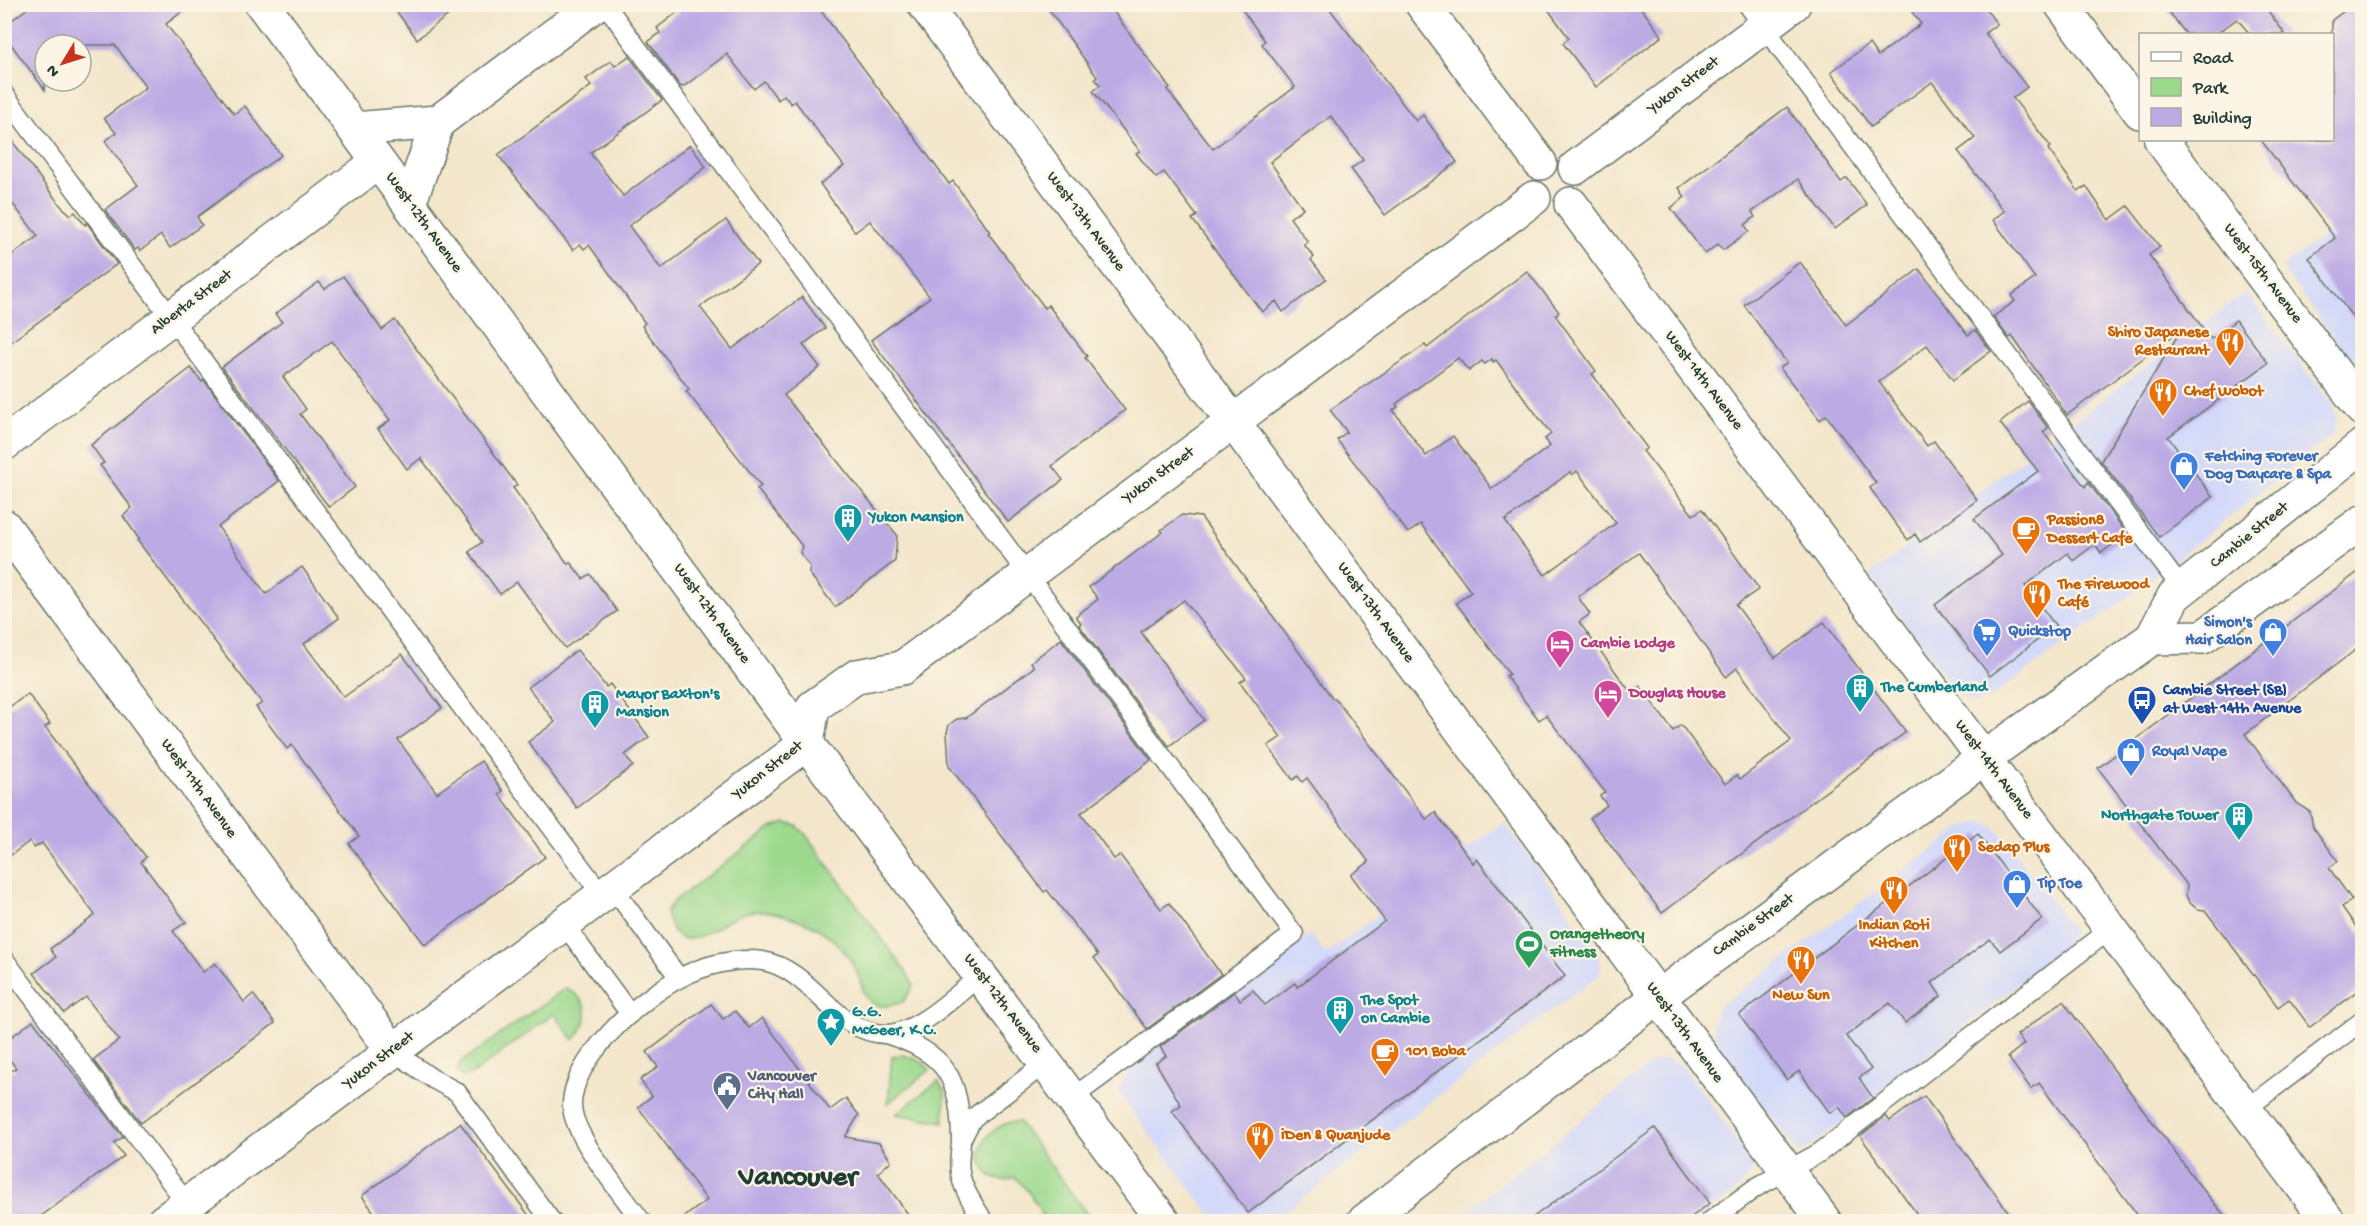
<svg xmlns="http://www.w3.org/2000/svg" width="2367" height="1226" font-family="'Gochi Hand',sans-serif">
	<rect width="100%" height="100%" fill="#fcf5e5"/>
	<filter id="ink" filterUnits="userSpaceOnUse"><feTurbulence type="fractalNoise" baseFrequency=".0167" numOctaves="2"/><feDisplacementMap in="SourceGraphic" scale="12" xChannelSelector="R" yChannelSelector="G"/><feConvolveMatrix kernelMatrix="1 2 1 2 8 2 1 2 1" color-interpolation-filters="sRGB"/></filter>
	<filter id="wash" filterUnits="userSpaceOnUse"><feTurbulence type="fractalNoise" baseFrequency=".008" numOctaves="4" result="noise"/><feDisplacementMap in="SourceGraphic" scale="24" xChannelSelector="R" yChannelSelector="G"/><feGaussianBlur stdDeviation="1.35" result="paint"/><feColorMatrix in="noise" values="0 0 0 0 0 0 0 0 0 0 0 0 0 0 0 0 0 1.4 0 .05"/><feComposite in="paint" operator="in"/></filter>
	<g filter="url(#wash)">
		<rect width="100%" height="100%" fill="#f3e6cb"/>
		<g fill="#d3d9f9">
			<polygon points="2362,208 2362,371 2348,357 2281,267"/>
			<polygon points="2246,292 2331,403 2337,418 2333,434 2143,586 1991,697 1976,702 1967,700 1956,691 1869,575"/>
			<polygon points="1504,822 1597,951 1601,966 1599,975 1272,1221 1215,1221 1117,1091 1129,1068 1310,934 1326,954"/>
			<polygon points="1978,822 1990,824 2001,834 2073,930 2064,949 1800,1155 1717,1043 1713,1026 1718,1007 1962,828"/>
			<polygon points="1667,1058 1683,1067 1752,1160 1754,1166 1740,1188 1694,1221 1454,1222 1651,1064"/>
		</g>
		<g fill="#9cd98d" stroke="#5e8b60" stroke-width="1.5">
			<path d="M 785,823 L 797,826 L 806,835 L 904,969 L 914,985 L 903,1002 C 893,1005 881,1009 872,1003 C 861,995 863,985 858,975 C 847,946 820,925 790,917 C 778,913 762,910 749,912 C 720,916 678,971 666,912 L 674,901 L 772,828 Z"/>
			<path d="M 566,988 C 591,1002 592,1019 574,1040 L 554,1014 L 471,1075 L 462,1077 L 457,1071 L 460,1063 Z"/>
			<polygon points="904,1055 922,1062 930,1070 888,1103 892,1056"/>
			<polygon points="938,1081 945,1091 944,1122 896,1114"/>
			<path d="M 1010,1122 L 1019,1122 L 1092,1221 L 1037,1221 L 1036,1219 L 1043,1215 L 1030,1194 L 1015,1177 C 985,1193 959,1140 1010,1122 Z"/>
		</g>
		<g id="blocks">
			<g fill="#bcaae5" fill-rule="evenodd">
				<polygon points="33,4 192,4 166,24 234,114 245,106 281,155 197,217 202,225 170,248 161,235 140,251 138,248 135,250 105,210 138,185 105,141 116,133 104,118 146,87 115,45 45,45 45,90 4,35 4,26"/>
				<polygon points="391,4 463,4 417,39"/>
				<polygon points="688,4 816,4 949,184 953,181 990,232 988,233 1045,308 1048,305 1087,356 1085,358 1125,410 1052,466 1063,480 1008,522 871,340 930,297 870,221 855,232 820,184 844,166 795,101 791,104 784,95 778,100 764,81 754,89 727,54 683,87 680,86 648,42 660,33 657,28"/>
				<polygon points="1045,4 1108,4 1170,88 1167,90 1213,149 1295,87 1262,44 1265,41 1238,4 1326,4 1416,121 1423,115 1457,162 1385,215 1351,169 1363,160 1331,116 1270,162 1303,208 1290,218 1308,242 1304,245 1314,257 1311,260 1326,279 1283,312 1276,301 1262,312 1192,219 1197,216 1164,172 1156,178 1136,153 1140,151 1093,91 1100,85 1095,79 1097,77"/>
				<polygon points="1544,4 1638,4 1662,36 1596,87 1563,43 1569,38"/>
				<polygon points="1906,4 1982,4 1997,24 1985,33 2027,87 2013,98 2051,147 2048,149 2078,191 2086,186 2109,220 2128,206 2160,247 2149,255 2211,339 2236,320 2268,363 2168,437 2213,497 2159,537 2101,461 2181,330 2067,415 2012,336 2009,338 1993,317 2015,301 2011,296 2035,278 1993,220 2004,211 1958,151 1975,138 1932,82 1871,127 1831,72 1869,44 1878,56 1921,24"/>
				<polygon points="2163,4 2263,4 2285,34 2250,34 2237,19 2216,34 2186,34"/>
				<polygon points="2354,4 2362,4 2362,330 2309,258 2335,238 2261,140 2332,140 2332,20"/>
				<polygon points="629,56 662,100 590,153 623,196 690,145 706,167 629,226 661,269 726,220 758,264 700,307 732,349 802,297 825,328 803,345 820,367 784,395 897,535 895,561 835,607 809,573 810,566 800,553 802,546 757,489 761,486 686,391 689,389 642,326 645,323 589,245 584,249 580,244 573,250 498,155 591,86 586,79 611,61 615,66"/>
				<polygon points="1787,107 1841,182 1847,178 1867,205 1835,229 1798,179 1752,212 1755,217 1745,225 1749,231 1723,250 1718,244 1705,254 1671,208 1685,197 1679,188"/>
				<polygon points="4,130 60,205 71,215 75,212 85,225 87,223 117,264 4,347 4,261 38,236 4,193"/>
				<polygon points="1800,262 1846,325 1919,269 1968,335 1975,330 1991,351 1953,380 1927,345 1879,382 1927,446 1934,441 1977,500 1920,542 1915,534 1908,540 1892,519 1870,488 1876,483 1826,415 1820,420 1780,368 1787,363 1744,305"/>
				<path d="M 1527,271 L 1559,312 L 1555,315 L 1596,371 L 1592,374 L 1647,448 L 1643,451 L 1693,515 L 1702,509 L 1759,589 L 1736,605 L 1775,658 L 1824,622 L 1906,732 L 1662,913 L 1590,818 L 1607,805 L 1600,796 L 1605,792 L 1546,715 L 1539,720 L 1506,676 L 1509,674 L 1456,603 L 1471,592 L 1421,524 L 1408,533 L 1337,440 L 1347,432 L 1330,410 L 1425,345 L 1427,348 ZM 1458,358 L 1469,371 L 1482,361 L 1485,364 L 1492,359 L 1493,362 L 1496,360 L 1551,434 L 1545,439 L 1550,446 L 1492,489 L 1453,436 L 1426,456 L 1393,410 L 1398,407 L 1396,404 ZM 1577,471 L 1616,523 L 1545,575 L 1505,521 L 1570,472 L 1572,475 ZM 1639,553 L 1726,677 L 1737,668 L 1791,741 L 1740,779 L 1737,775 L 1725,784 L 1681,725 L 1673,731 L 1640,686 L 1631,693 L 1579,622 L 1590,614 L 1578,597 Z"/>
				<polygon points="343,276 382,330 395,320 517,485 513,488 568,564 570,562 583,579 590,574 617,611 565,648 517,582 500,594 469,552 482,542 421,458 407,469 378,429 390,420 332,341 283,377 306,409 300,414 355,487 329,507 222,367 282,322 275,314 319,282 325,289"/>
				<polygon points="191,368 202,382 204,380 279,481 218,527 266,594 302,567 339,618 304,644 344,697 402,654 442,708 398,740 437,793 481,761 503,791 499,794 545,857 425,945 349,844 359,836 292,745 287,749 256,707 262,703 137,540 139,539 123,516 132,508 100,465 104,463 91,445"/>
				<polygon points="2028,401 2048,428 2043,432 2085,487 2088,482 2127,534 2101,553 2095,544 2073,561 2068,553 2025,586 2056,626 1990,676 1935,605 2002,555 1974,519 2038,471 2000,423"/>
				<polygon points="1182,515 1201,517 1333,699 1335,698 1426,819 1435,812 1473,863 1477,859 1565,976 1248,1213 1172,1111 1181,1105 1156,1063 1166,1056 1160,1047 1234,992 1240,1000 1253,990 1265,1005 1295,983 1297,987 1385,921 1351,875 1369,862 1307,778 1302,782 1298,776 1293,780 1268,746 1281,737 1240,682 1246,678 1184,600 1141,632 1204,720 1169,746 1079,625 1081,623 1076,616 1098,599 1089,587 1163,532 1161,530"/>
				<polygon points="2362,569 2362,645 2245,734 2296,803 2310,812 2313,827 2338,861 2329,868 2352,900 2342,907 2362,935 2362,988 2310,1027 2289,999 2278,1007 2205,910 2197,909 2189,902 2186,895 2187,885 2098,768"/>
				<polygon points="1061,639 1151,760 1081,813 1114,859 1120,855 1161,909 1169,903 1221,974 1147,1029 1094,958 1098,955 1047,890 1044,892 949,766 947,732 949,725 957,719 966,718 1034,667 1031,662"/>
				<polygon points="577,650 606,687 610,684 649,737 625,755 633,766 577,808 528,742 555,722 528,687"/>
				<polygon points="28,694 50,724 45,727 146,857 141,862 186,922 173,931 203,972 215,963 244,1002 253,994 275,1023 141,1123 93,1060 119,1040 86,997 64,1013 34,973 56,957 50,949 95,915 42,843 34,848 30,841 4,860 4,711"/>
				<polygon points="1978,834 2042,919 2000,951 1990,939 1932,983 1941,996 1905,1023 1890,1003 1846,1036 1871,1069 1859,1078 1873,1098 1847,1118 1839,1107 1830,1113 1799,1071 1787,1080 1739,1015"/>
				<polygon points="2063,1001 2196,1181 2229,1221 2142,1221 2039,1083 2031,1089 2008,1057 2024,1044 2017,1035"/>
				<polygon points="711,1004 723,1019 735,1011 749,1028 762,1018 830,1110 846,1098 859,1115 845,1137 879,1143 891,1161 878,1173 913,1221 679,1221 707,1200 638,1107 652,1096 640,1080 658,1067 647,1052"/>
				<polygon points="33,1021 123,1137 114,1143 124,1156 34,1221 4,1221 4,1076 16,1068 4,1052 4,1042"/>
				<polygon points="1924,1096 2015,1221 1922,1221 1860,1136 1886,1116 1890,1121"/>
				<polygon points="460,1123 533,1221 380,1221 362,1196"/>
				<polygon points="1655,1128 1710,1203 1686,1221 1528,1221"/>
			</g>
		</g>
	</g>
	<g filter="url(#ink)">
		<use href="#blocks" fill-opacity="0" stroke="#697869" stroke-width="1.5"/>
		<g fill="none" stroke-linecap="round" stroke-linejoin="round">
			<g stroke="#697869" stroke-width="21">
				<g id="service">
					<polyline points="605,4 1294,934 1072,1098"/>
					<polyline points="1747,4 2182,589"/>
					<polyline points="4,94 602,895"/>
					<polyline points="613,888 679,978"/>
					<polyline points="564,924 630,1014"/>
					<polyline points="4,959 187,1204"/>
					<path d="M 886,1034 C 946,1053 960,1077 961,1139 C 961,1150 958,1161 960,1172 C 962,1189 975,1206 984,1222"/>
					<polyline points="393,1051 433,1079 457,1092 552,1222"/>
					<polyline points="2246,1109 2362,1021"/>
					<polyline points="962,1138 973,1118 1046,1063"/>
					<path d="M 642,1222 C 623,1195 573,1137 572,1106 C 571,1059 641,998 680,978 C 704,965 736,957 763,961 C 813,970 834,1033 886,1034 C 916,1035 958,993 981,975"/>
					<polyline points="1709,1222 1755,1188 1819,1153 2111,929"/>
				</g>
			</g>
			<g stroke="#697869" stroke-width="36">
				<g id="minor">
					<polyline points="924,4 1825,1222"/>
					<polyline points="1422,4 1540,163"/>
					<polyline points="2061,4 2140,112"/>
					<polyline points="354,129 438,122 596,4"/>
					<polyline points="2161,140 2362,409"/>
					<polyline points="1575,168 1794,4"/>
					<polyline points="409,204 438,122"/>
					<polyline points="1571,204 2329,1222"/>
					<polyline points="4,444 378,162"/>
					<polyline points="4,526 393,1051"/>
					<polyline points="807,743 813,707 857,676 902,668 1534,198"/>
				</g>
			</g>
			<g stroke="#697869" stroke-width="36">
				<g id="tertiary">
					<polyline points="262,4 773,698 1164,1222"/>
					<polyline points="163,1222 807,743"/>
				</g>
			</g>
			<g stroke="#697869" stroke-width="36">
				<g id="secondary">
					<polyline points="2152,638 2203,637 2362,522"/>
					<polyline points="1363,1222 1658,997 1984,758 2152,638 2174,596 2362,446"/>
				</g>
			</g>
			<use href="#service" stroke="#fff" stroke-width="18"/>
			<use href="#minor" stroke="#fff" stroke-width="33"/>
			<use href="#tertiary" stroke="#fff" stroke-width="33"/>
			<use href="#secondary" stroke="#fff" stroke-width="33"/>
		</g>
	</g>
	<defs>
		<g id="restaurant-pin" transform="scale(1.5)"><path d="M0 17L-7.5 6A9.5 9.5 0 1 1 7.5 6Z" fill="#e8710a" stroke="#fcf5e5"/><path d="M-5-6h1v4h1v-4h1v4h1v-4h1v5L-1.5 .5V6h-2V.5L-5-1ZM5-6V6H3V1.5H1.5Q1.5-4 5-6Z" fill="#fff"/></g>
		<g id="shop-pin" transform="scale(1.5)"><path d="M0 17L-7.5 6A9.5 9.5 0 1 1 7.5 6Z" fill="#3f7fe0" stroke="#fcf5e5"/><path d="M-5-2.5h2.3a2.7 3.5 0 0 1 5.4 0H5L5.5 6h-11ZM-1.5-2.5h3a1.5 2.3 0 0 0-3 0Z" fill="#fff"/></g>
		<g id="building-pin" transform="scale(1.5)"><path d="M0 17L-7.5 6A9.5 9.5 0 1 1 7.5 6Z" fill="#0f9aa8" stroke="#fcf5e5"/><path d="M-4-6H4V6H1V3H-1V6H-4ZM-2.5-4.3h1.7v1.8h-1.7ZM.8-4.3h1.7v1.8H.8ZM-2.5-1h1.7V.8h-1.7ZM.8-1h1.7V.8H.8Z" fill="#fff"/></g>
		<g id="cafe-pin" transform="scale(1.5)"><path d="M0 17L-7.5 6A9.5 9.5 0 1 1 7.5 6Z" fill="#e8710a" stroke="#fcf5e5"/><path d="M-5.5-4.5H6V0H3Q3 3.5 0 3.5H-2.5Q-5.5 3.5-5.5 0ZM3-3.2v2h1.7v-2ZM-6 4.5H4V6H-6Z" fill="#fff"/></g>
		<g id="supermarket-pin" transform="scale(1.5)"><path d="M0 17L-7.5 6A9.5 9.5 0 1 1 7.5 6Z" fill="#3f7fe0" stroke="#fcf5e5"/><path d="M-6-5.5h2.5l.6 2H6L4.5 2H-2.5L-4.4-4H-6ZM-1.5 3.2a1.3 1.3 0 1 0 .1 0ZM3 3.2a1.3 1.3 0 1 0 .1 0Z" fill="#fff"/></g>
		<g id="hotel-pin" transform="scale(1.5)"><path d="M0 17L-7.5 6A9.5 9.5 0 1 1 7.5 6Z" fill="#d1479c" stroke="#fcf5e5"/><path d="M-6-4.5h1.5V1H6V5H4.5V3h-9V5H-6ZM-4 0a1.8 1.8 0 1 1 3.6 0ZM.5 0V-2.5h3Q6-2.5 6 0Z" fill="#fff"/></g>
		<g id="bus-pin" transform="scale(1.5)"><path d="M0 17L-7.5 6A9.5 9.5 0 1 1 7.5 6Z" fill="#1a4fb4" stroke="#fcf5e5"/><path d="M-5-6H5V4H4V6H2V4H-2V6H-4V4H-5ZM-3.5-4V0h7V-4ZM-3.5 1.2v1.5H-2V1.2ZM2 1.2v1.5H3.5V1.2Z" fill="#fff"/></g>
		<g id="stadium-pin" transform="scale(1.5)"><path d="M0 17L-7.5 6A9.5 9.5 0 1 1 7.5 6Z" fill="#2e9e5b" stroke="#fcf5e5"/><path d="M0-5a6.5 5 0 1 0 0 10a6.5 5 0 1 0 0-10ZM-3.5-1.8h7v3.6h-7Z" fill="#fff"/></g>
		<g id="sight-pin" transform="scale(1.5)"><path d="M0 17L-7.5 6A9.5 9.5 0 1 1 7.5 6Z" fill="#0f9aa8" stroke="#fcf5e5"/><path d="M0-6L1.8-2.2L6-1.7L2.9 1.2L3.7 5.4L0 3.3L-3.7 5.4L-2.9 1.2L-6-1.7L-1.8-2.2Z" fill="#fff"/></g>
		<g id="civic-pin" transform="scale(1.5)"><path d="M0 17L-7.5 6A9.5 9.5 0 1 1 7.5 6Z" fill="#5c6f8a" stroke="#fcf5e5"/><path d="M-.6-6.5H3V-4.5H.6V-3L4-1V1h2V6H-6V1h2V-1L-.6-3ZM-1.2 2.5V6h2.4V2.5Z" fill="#fff"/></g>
	</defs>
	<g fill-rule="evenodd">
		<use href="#restaurant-pin" x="2230" y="342"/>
		<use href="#restaurant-pin" x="2163" y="392"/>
		<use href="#shop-pin" x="2184" y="466"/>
		<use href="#building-pin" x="848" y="518"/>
		<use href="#cafe-pin" x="2026" y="530"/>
		<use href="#restaurant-pin" x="2037" y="594"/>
		<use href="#supermarket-pin" x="1987" y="632"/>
		<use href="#shop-pin" x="2273" y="632"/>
		<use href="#hotel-pin" x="1560" y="644"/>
		<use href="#building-pin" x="1860" y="688"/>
		<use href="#hotel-pin" x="1608" y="694"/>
		<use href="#bus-pin" x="2142" y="700"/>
		<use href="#building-pin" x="595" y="704"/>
		<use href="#shop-pin" x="2131" y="752"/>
		<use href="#building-pin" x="2239" y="816"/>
		<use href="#restaurant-pin" x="1957" y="848"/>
		<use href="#shop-pin" x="2017" y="884"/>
		<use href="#restaurant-pin" x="1894" y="890"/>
		<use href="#stadium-pin" x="1529" y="944"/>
		<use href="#restaurant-pin" x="1801" y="960"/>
		<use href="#building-pin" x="1340" y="1010"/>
		<use href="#sight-pin" x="831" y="1022"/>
		<use href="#cafe-pin" x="1385" y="1052"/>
		<use href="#civic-pin" x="727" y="1086"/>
		<use href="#restaurant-pin" x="1260" y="1136"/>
	</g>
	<g text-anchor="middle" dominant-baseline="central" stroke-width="4.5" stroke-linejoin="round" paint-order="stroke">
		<g font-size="16" fill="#1f3d34" stroke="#fcf5e5">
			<text transform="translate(1684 86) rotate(-37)">Yukon Street</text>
			<text transform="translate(1085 222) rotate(53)">West 13th Avenue</text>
			<text transform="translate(423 223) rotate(54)">West 12th Avenue</text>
			<text transform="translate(2262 274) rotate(53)">West 15th Avenue</text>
			<text transform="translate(192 303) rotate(-37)">Alberta Street</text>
			<text transform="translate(1703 381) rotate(53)">West 14th Avenue</text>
			<text transform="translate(1159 476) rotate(-36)">Yukon Street</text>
			<text transform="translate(2250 536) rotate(-39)">Cambie Street</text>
			<text transform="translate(1375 613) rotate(54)">West 13th Avenue</text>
			<text transform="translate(711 614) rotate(54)">West 12th Avenue</text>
			<text transform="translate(1993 770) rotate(53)">West 14th Avenue</text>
			<text transform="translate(768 771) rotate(-38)">Yukon Street</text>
			<text transform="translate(198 789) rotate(54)">West 11th Avenue</text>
			<text transform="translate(1754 926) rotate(-36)">Cambie Street</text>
			<text transform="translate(1002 1004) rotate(53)">West 12th Avenue</text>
			<text transform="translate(1684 1033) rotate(54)">West 13th Avenue</text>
			<text transform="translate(379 1061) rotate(-37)">Yukon Street</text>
		</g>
		<g font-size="16" font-weight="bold" fill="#c56008" stroke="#fcf5e5" text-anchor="start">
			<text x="2209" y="333" text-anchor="end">Shiro Japanese<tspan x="2209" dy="18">Restaurant</tspan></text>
			<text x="2184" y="392">Chef Wobot</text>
			<text x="2047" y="521">Passion8<tspan x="2047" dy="18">Dessert Cafe</tspan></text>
			<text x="2058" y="585">The Firewood<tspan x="2058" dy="18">Café</tspan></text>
			<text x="1978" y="848">Sedap Plus</text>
			<text x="1894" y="926" text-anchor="middle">Indian Roti<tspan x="1894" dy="18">Kitchen</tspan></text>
			<text x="1801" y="996" text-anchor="middle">New Sun</text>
			<text x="1406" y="1052">101 Boba</text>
			<text x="1281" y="1136">iDen &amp; Quanjude</text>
		</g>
		<g font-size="16" font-weight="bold" fill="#366cbe" stroke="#fcf5e5" text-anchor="start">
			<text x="2205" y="457">Fetching Forever<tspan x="2205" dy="18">Dog Daycare &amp; Spa</tspan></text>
			<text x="2252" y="623" text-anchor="end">Simon's<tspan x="2252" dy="18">Hair Salon</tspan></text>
			<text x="2008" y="632">Quickstop</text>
			<text x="2152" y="752">Royal Vape</text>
			<text x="2038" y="884">Tip Toe</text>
		</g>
		<g font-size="16" font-weight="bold" fill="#0d838f" stroke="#fcf5e5" text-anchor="start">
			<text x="869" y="518">Yukon Mansion</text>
			<text x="1881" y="688">The Cumberland</text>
			<text x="616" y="695">Mayor Baxton's<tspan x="616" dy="18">Mansion</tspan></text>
			<text x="2218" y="816" text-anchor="end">Northgate Tower</text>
			<text x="1361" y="1001">The Spot<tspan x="1361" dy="18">on Cambie</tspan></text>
			<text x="852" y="1013">G.G.<tspan x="852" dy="18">McGeer, K.C.</tspan></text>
		</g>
		<g font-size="16" font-weight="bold" fill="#b23c85" stroke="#fcf5e5" text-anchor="start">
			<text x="1581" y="644">Cambie Lodge</text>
			<text x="1629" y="694">Douglas House</text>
		</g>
		<g font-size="16" font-weight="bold" fill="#164399" stroke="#fcf5e5" text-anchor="start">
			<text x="2163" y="691">Cambie Street (SB)<tspan x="2163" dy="18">at West 14th Avenue</tspan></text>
		</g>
		<g font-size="16" font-weight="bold" fill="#27864d" stroke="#fcf5e5" text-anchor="start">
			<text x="1550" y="935">Orangetheory<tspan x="1550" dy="18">Fitness</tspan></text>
		</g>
		<g font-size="16" font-weight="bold" fill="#4e5e75" stroke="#fcf5e5" text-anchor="start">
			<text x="748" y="1077">Vancouver<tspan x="748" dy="18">City Hall</tspan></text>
		</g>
		<g font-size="28" font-weight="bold" fill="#1f3d34" stroke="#fcf5e5">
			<text x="798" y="1178">Vancouver</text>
		</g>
	</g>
	<rect width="2367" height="1226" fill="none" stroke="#fcf5e5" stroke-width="24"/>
	<rect x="2139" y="33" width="195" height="108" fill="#fcf5e5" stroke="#a4ab9e" stroke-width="1.5"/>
	<rect x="2151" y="52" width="30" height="9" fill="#ffffff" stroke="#a4ab9e" stroke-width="1.5"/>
	<text x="2193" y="63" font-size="18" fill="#1f3d34">Road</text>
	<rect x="2151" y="78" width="30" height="18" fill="#9cd98d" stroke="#a4ab9e" stroke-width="1.5"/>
	<text x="2193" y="93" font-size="18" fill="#1f3d34">Park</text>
	<rect x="2151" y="108" width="30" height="18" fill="#bcaae5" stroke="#a4ab9e" stroke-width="1.5"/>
	<text x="2193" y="123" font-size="18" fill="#1f3d34">Building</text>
	<g transform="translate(63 63) rotate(232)"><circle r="28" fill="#fcf5e5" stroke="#a4ab9e" stroke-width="1.5"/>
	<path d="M0-4.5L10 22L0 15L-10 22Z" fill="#c8321e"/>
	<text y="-9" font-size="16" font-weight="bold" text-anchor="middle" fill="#1f3d34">N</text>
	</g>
</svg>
